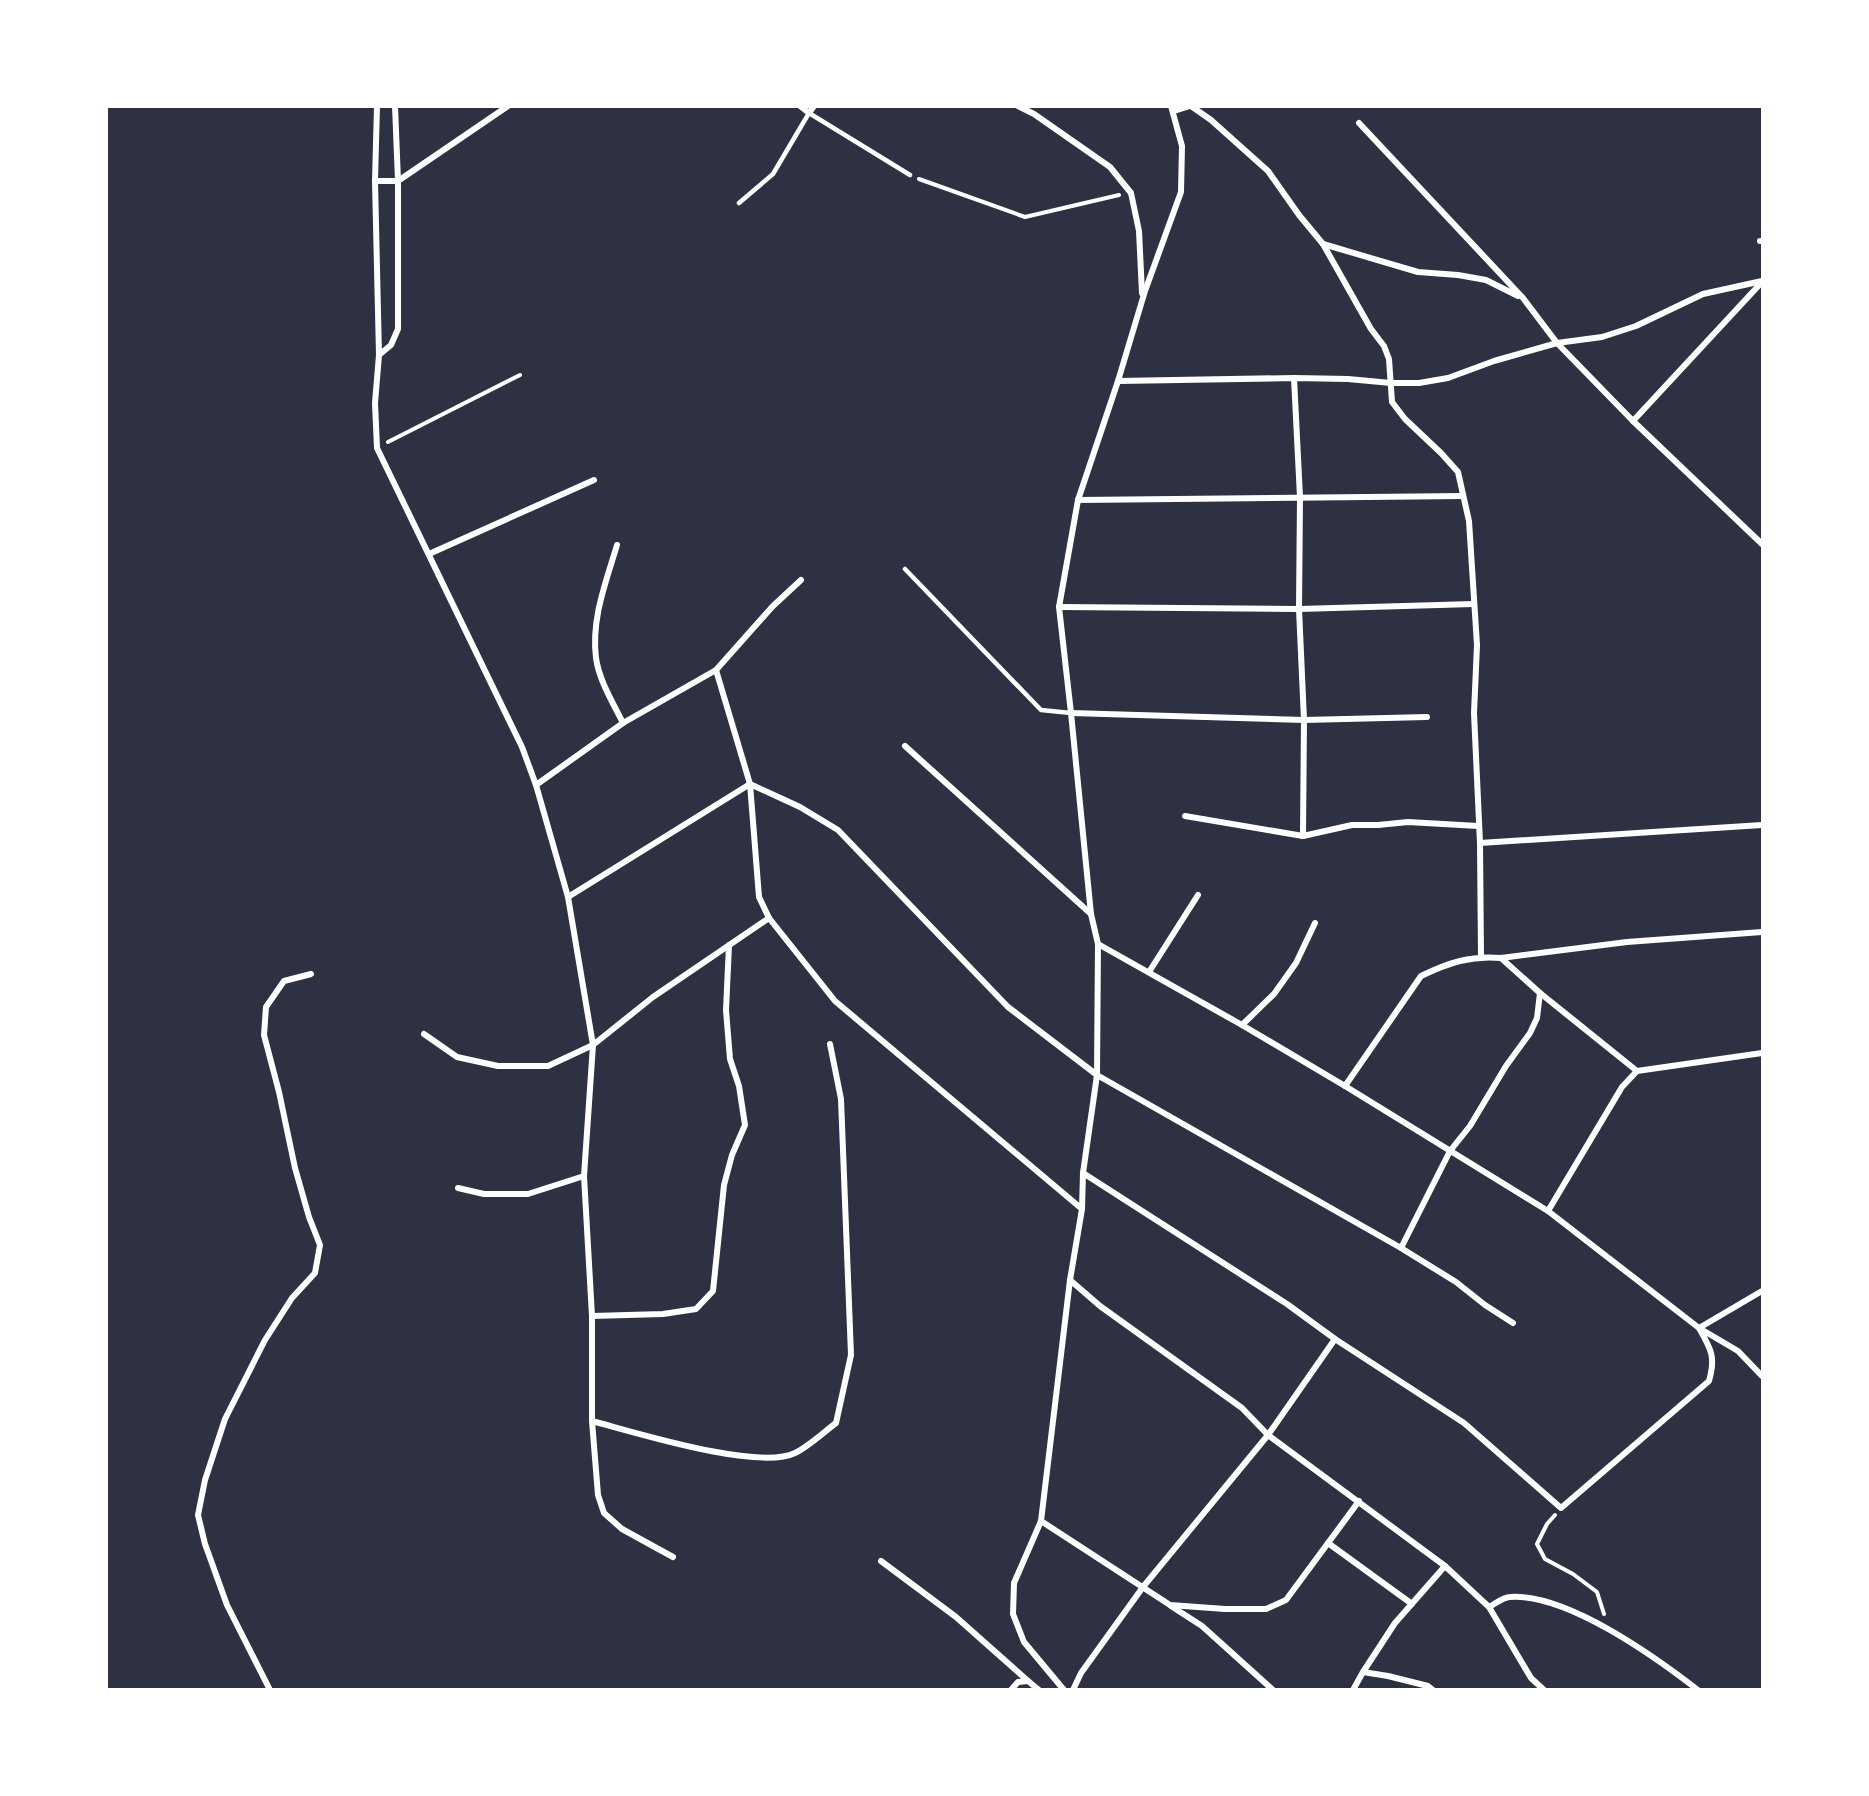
<svg xmlns="http://www.w3.org/2000/svg" width="1869" height="1796" font-family="'Golos Text',sans-serif">
	<rect width="100%" height="100%" fill="#2d3142"/>
	<g fill="none" stroke-linecap="round" stroke-linejoin="round">
		<g stroke="#fff" stroke-width="4">
			<polyline points="919,179 1025,217 1119,195"/>
			<polyline points="388,442 520,375"/>
			<polyline points="1555,1515 1547,1524 1537,1544 1545,1559 1573,1574 1597,1592 1604,1614"/>
		</g>
		<g stroke="#fff" stroke-width="4.5">
			<polyline points="739,203 773,174 809,113 910,175"/>
			<polyline points="905,569 1041,710 1071,713"/>
		</g>
		<g stroke="#fff" stroke-width="6">
			<polyline points="377,106 375,181 379,355 375,403 377,448 522,747 536,785 568,897 593,1045 584,1176 592,1316 592,1421 598,1495 604,1513 622,1529 673,1557"/>
			<polyline points="800,106 809,113 814,106"/>
			<polyline points="1018,106 1034,114 1110,167 1131,193 1139,231 1142,293"/>
			<polyline points="1191,106 1211,120 1268,171 1299,215 1323,244 1418,272 1458,275 1486,280 1518,296"/>
			<polyline points="1174,111 1190,106"/>
			<polyline points="1359,123 1523,298 1557,343 1633,421 1762,544"/>
			<polyline points="375,181 398,181 508,106"/>
			<polyline points="1760,241 1762,241"/>
			<polyline points="1323,244 1371,329 1384,346 1389,359 1392,402 1405,419 1441,453 1458,472 1469,521 1477,645 1474,713 1480,843 1481,956"/>
			<polyline points="379,355 391,345 398,329 398,181 395,106"/>
			<polyline points="1294,378 1300,497 1299,609 1304,720 1303,836"/>
			<polyline points="1118,381 1294,378 1348,379 1391,383 1419,383 1448,378 1494,361 1557,343 1602,337 1636,326 1703,294 1762,281"/>
			<polyline points="1633,421 1762,282"/>
			<polyline points="1078,500 1463,496"/>
			<path d="M 617,545 C 606,582 591,619 596,658 C 599,680 613,703 623,723"/>
			<polyline points="429,554 594,480"/>
			<polyline points="1059,607 1299,609 1474,604"/>
			<polyline points="716,670 750,784 759,897 769,918 835,1001 1082,1209"/>
			<polyline points="1071,713 1304,720 1427,717"/>
			<polyline points="905,746 1091,914"/>
			<polyline points="536,785 623,723 716,670 773,606 801,580"/>
			<polyline points="1185,816 1303,836 1352,825 1378,825 1408,822 1478,826"/>
			<polyline points="1480,843 1762,825"/>
			<polyline points="568,897 750,784 800,807 838,830 1008,1007 1097,1075 1401,1248 1456,1282 1485,1305 1513,1323"/>
			<polyline points="1501,958 1540,993 1637,1071"/>
			<polyline points="1149,972 1198,895"/>
			<polyline points="1242,1025 1274,994 1296,963 1315,923"/>
			<polyline points="424,1034 457,1057 498,1066 548,1066 593,1045 653,997 769,918"/>
			<path d="M 1345,1086 L 1421,976 C 1448,963 1471,955 1501,958 L 1627,942 L 1762,932"/>
			<path d="M 1083,1173 L 1287,1304 L 1335,1339 L 1464,1423 L 1561,1508 L 1709,1381 C 1716,1357 1711,1349 1699,1328 L 1548,1211 L 1345,1086 L 1242,1025 L 1098,944"/>
			<polyline points="458,1188 484,1194 528,1194 584,1176"/>
			<polyline points="1548,1211 1622,1087 1637,1071 1762,1053"/>
			<polyline points="1401,1248 1450,1151 1470,1126 1506,1066 1530,1033 1537,1018 1540,993"/>
			<polyline points="1070,1280 1100,1306 1242,1408 1268,1435 1445,1566 1489,1607 1531,1678 1544,1690"/>
			<polyline points="1762,1291 1699,1328 1738,1351 1762,1376"/>
			<polyline points="592,1316 663,1314 696,1309 713,1291 724,1185 732,1155 745,1125 739,1086 730,1059 726,1010 729,945"/>
			<path d="M 592,1421 C 634,1432 758,1471 795,1453 C 808,1447 824,1432 836,1423 L 851,1355 L 841,1099 L 830,1044"/>
			<polyline points="1041,1521 1170,1605 1225,1609 1266,1609 1286,1600 1359,1501"/>
			<polyline points="1328,1543 1412,1604"/>
			<polyline points="881,1561 956,1617 1028,1681"/>
			<polyline points="1171,1606 1202,1626 1273,1690"/>
			<path d="M 1489,1607 C 1495,1604 1503,1597 1510,1597 C 1566,1593 1654,1656 1698,1690"/>
			<polyline points="1363,1672 1395,1623 1445,1566"/>
			<polyline points="270,1690 227,1605 205,1544 198,1515 205,1480 225,1419 265,1340 292,1298 315,1273 320,1245 309,1217 295,1168 279,1092 264,1035 266,1007 284,981 311,974"/>
			<polyline points="1011,1690 1018,1682 1028,1681 1039,1690"/>
			<polyline points="1064,1690 1024,1642 1013,1614 1014,1583 1041,1521 1070,1280 1082,1209 1083,1173 1097,1075 1098,944 1091,914 1071,713 1059,607 1078,500 1118,381 1145,291 1181,192 1182,146 1171,106"/>
			<polyline points="1073,1690 1081,1673 1143,1587 1268,1435 1335,1339"/>
			<polyline points="1353,1690 1363,1672 1388,1676 1428,1686 1433,1690"/>
		</g>
	</g>
	<rect width="1869" height="1796" fill="none" stroke="#ffffff" stroke-width="216"/>
</svg>
